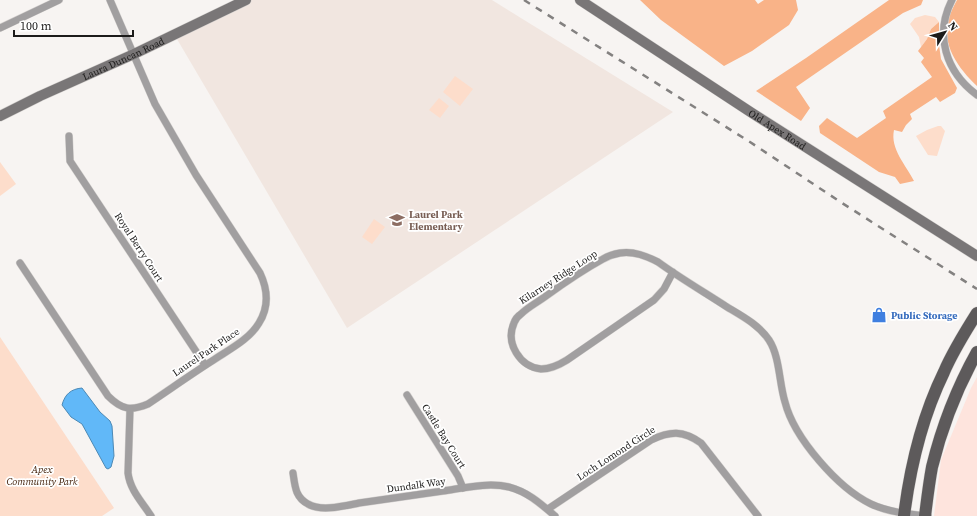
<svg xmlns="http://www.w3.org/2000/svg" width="977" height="516" font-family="'Source Serif 4',serif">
	<rect width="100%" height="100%" fill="#f7f4f2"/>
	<polygon fill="#fee4dd" points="977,377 977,516 934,516 941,460 971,388"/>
	<polygon fill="#f1e6e0" points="246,0 492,0 673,112 347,328 174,34"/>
	<g fill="#fdddcb">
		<polygon points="925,15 935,17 939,22 931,29 927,39 921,47 919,37 910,24 915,18"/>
		<polygon points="455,76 473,89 460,106 443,92"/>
		<polygon points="439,98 449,106 440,118 429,110"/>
		<polygon points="938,126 941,126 945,131 937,156 928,155 916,136 927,130"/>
		<polygon points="0,162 16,184 0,196"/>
		<polygon points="374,219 385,227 372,244 362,237"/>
		<polygon points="0,337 114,508 102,516 0,516"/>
	</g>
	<g fill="#f9b388">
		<polygon points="640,0 755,0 758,4 764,0 796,0 798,10 789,25 752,51 724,66 661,20"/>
		<polygon points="889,0 923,0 921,5 903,13 796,87 810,108 801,121 756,91 806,58"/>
		<path d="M 957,0 L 977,0 L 977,86 C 959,69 940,44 949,17 C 951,11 954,6 957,0 Z"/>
		<path d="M 939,22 L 939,45 L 941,59 L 957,88 L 955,93 L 940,102 L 936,97 L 910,114 L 912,119 L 906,125 L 902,132 L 894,130 C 890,149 906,165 914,181 L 900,184 L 895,177 L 879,172 L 820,133 L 819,126 L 827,118 L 857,138 L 886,118 L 883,111 L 932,77 L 921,62 L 924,58 L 918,51 L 927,39 L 931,29 Z"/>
	</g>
	<path fill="#61b8f8" stroke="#4c89b5" d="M 82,388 L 100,412 L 110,421 L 112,426 L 114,456 L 111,467 L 108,469 L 106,468 L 82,424 L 71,417 L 62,405 C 65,394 71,389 82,388 Z"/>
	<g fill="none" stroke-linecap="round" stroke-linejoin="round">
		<g stroke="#d4d1cf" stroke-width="8">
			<g id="street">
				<path d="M 952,0 C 934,35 946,72 977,95"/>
				<polyline points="0,28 59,0"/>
				<polyline points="69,136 70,161 205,365"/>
				<path d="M 20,263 L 108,396 C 122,410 131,411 148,404 C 169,390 190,375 212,361 C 228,350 249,340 259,323 C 269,307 268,290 260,273 L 196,175 L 155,104 L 110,0"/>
				<path d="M 673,272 L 664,289 L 654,300 L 567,360 C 559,365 551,369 541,369 C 520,367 505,343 514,323 C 515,320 518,316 521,314 C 528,307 538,302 546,296 C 564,283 583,270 603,259 C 608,256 614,254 620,253 C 634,251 646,256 658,262 C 680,278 704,292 727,307 C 742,316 759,325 769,340 C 780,357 779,383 785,402 C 794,438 838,488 871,504 C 888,512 909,514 928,516"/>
				<polyline points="407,395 458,476 463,488"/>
				<path d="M 130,409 L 128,473 C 130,490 142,502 151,516"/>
				<path d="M 293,473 C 295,486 295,497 308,504 C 321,512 344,506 359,503 C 387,499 415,495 443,491 C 464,488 488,482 509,487 C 528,492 541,504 555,516"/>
				<path d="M 548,509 L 651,440 C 670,431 683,430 701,443 L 758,516"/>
			</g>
		</g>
		<g stroke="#d4d1cf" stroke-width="11">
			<g id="secondary">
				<path id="s1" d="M 580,0 L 752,113 L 977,256"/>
				<path id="s2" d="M 0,116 L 40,96 L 134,54 L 246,0"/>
			</g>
		</g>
		<g stroke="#d4d1cf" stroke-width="13">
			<g id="primary">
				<path d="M 904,516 C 910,468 923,415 944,372 C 953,351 965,332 977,313"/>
				<path d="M 925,516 C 927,500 929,483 932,467 C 942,426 957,388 977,352"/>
			</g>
		</g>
		<use href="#street" stroke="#a19fa0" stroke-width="7"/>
		<use href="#secondary" stroke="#797677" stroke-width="10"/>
		<use href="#primary" stroke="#5d5a5b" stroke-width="12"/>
		<polyline stroke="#838180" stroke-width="2.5" stroke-dasharray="7 7" stroke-linecap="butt" points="524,0 750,142 842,203 977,289"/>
	</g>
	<defs>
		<g id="school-bare" transform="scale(1.2)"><path d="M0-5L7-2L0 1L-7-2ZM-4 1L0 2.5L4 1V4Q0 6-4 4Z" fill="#8d6e63" stroke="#fff" stroke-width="2.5" paint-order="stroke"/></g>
		<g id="shop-bare" transform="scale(1.2)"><path d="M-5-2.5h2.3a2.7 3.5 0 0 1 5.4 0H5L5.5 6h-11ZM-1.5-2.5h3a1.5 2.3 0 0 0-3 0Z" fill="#3f7fe0" stroke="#fff" stroke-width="2.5" paint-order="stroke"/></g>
	</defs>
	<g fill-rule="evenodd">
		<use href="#school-bare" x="397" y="220"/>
		<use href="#shop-bare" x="879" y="315"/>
	</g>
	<g text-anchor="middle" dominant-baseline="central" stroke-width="3.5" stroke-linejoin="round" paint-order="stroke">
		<g font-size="10" fill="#1c1b1a" stroke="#fff">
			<text stroke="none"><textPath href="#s2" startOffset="136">Laura Duncan Road</textPath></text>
			<text stroke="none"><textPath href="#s1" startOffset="236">Old Apex Road</textPath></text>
			<text transform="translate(139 247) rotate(57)">Royal Berry Court</text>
			<text transform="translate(558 277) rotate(-33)">Kilarney Ridge Loop</text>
			<text transform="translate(206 352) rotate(-34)">Laurel Park Place</text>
			<text transform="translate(444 436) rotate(58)">Castle Bay Court</text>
			<text transform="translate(616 453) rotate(-33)">Loch Lomond Circle</text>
			<text transform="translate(416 485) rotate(-8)">Dundalk Way</text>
		</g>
		<g font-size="10" font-weight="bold" fill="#785e54" stroke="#fff" text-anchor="start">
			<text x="409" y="214">Laurel Park<tspan x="409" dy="12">Elementary</tspan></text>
		</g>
		<g font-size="10" font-weight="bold" fill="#366cbe" stroke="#fff" text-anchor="start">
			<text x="891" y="315">Public Storage</text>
		</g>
		<g font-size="10" font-style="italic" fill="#42210a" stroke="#fff">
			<text x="42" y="469">Apex<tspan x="42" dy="12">Community Park</tspan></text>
		</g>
	</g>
	<g transform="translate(945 32) rotate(53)" stroke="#ffffff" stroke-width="3" paint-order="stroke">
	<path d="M0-3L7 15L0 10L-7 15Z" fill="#1c1b1a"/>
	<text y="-6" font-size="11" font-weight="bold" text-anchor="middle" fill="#1c1b1a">N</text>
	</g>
	<path d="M14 30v6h119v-6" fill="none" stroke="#1c1b1a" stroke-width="2"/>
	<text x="20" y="30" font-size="12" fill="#1c1b1a" stroke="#ffffff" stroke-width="3" paint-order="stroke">100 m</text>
</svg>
